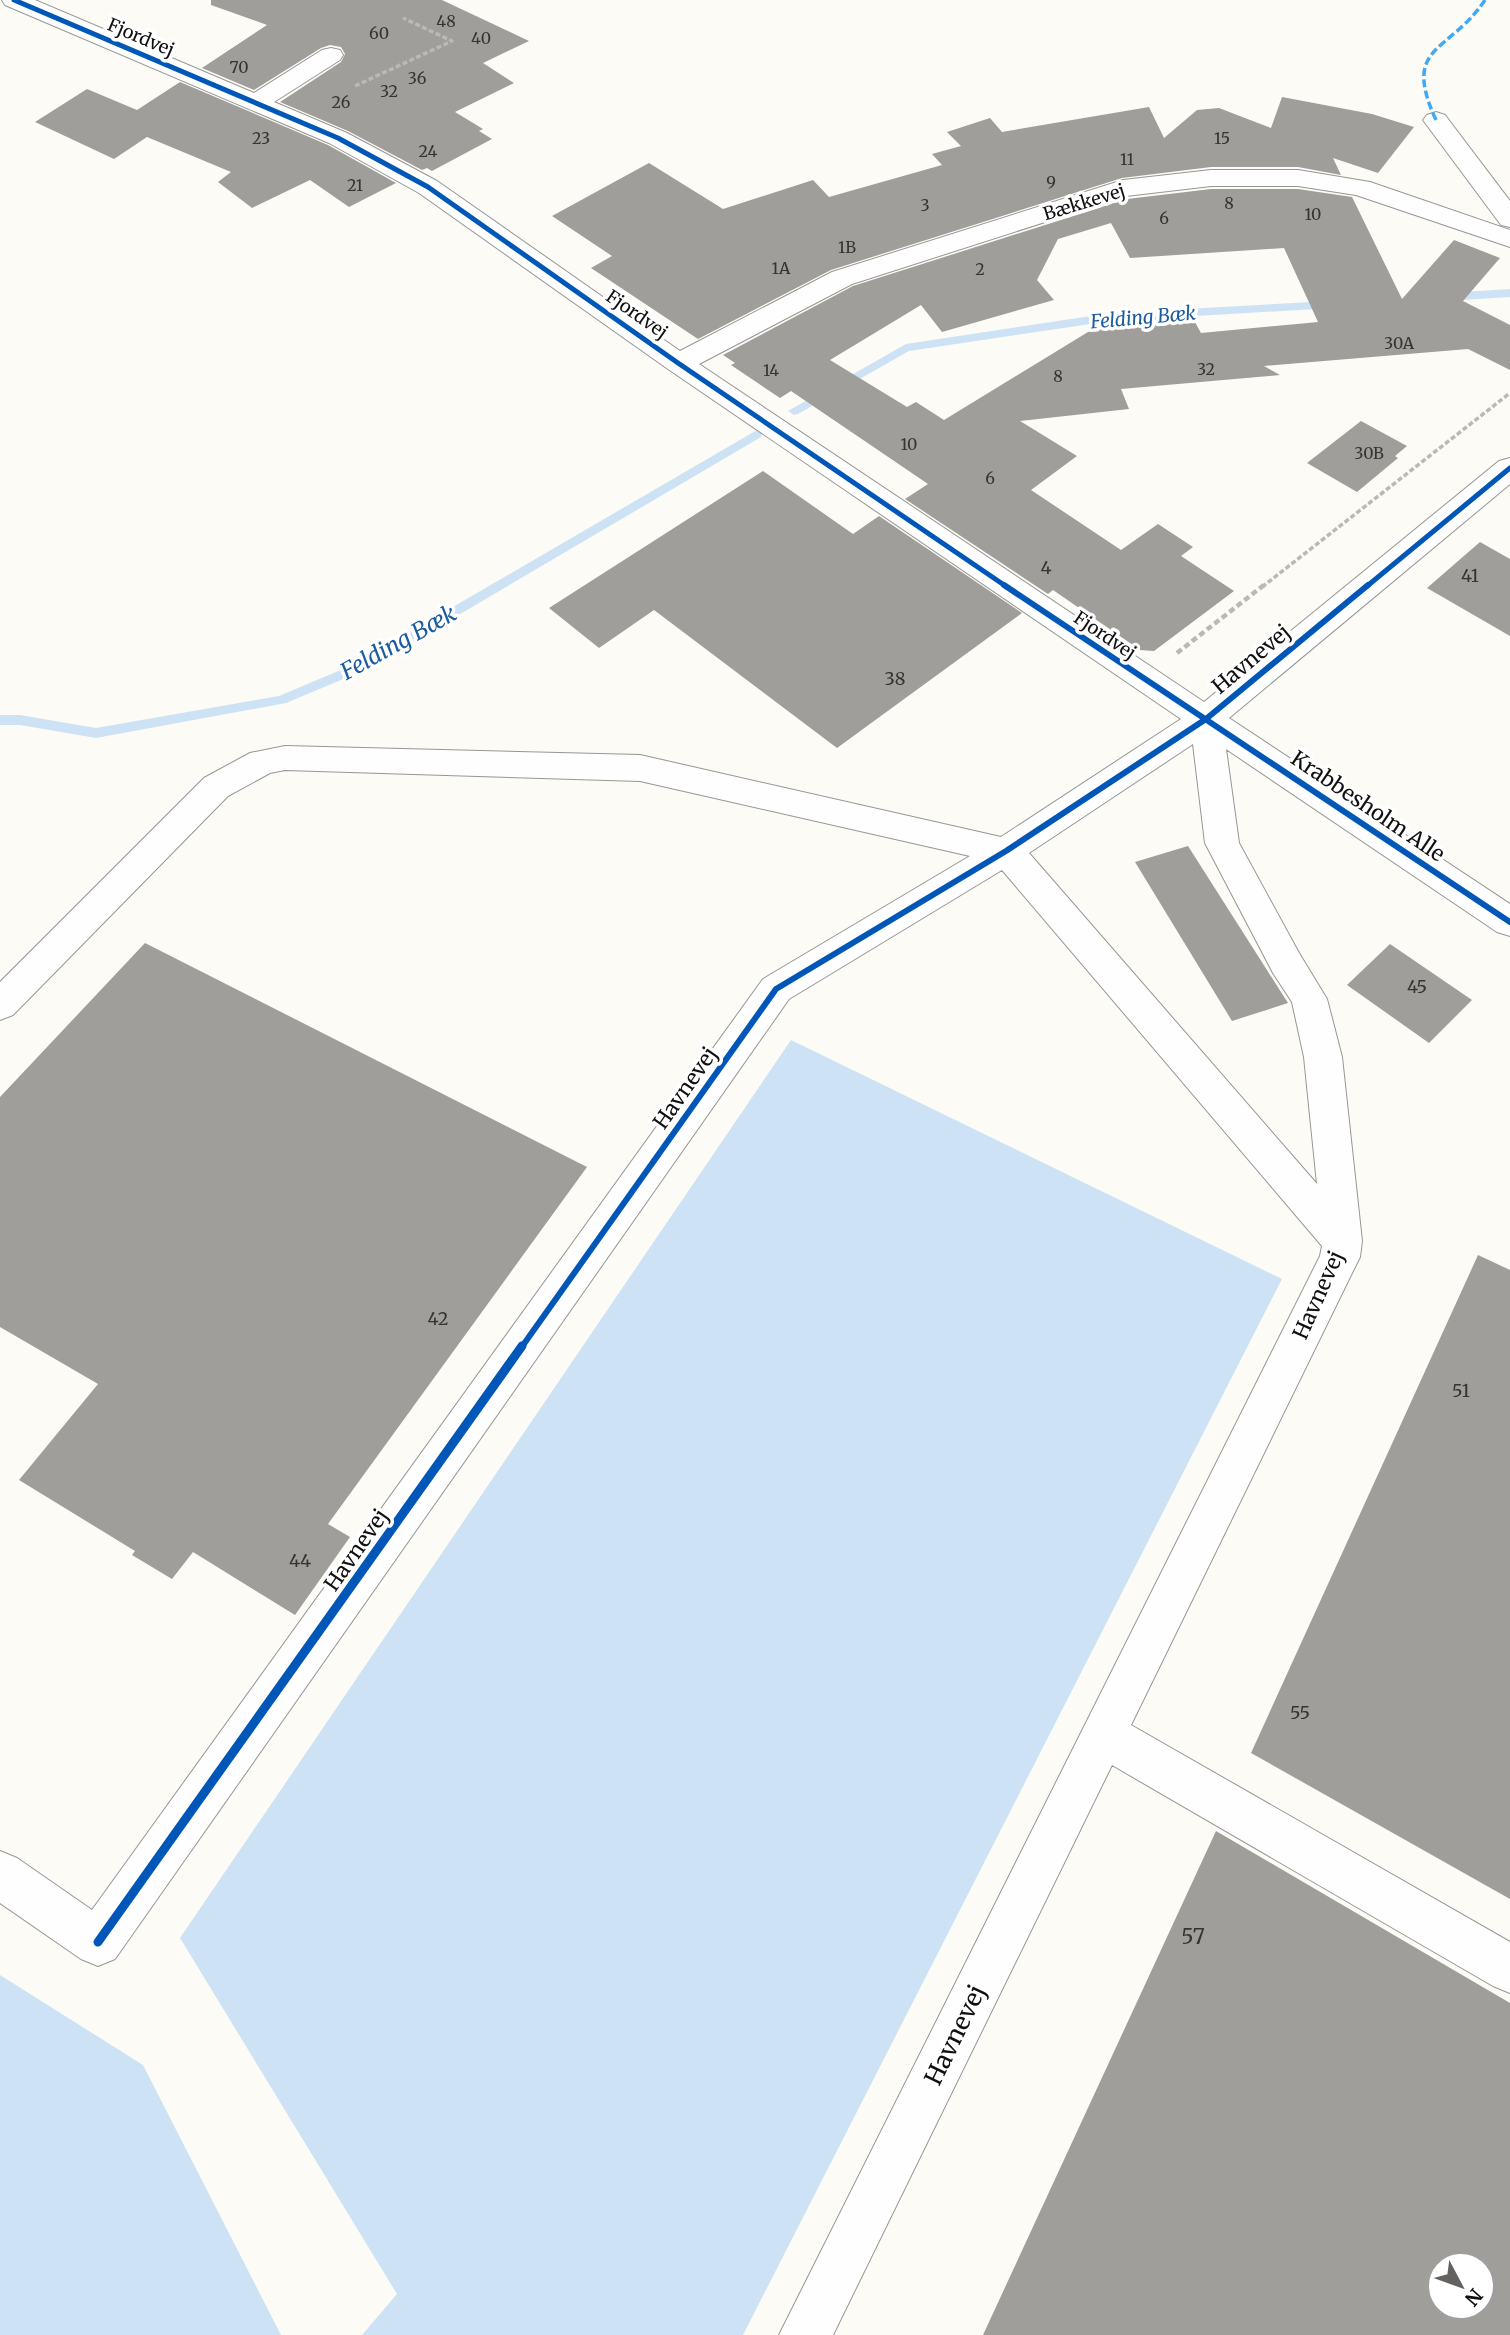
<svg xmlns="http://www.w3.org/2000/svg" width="1510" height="2335" font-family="Merriweather,serif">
	<rect width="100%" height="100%" fill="#fcfbf6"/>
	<g fill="#cde3f5">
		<polygon points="791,1040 1282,1279 743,2335 362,2335 397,2294 180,1938"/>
		<polygon points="0,1975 143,2065 281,2335 0,2335"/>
	</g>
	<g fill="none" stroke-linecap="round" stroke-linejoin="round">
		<g fill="#cde3f5" fill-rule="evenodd">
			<polygon points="1510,289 1510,297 1446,301 1440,297 1446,293"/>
			<polygon points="1329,301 1333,302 1333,308 1111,321 909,351 798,414 794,415 788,411 906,344 1111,313"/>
			<polygon points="757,430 761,431 761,437 365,670 286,703 96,738 20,725 0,725 0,715 20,715 96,728 279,696 355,664"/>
		</g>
	</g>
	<g fill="#a09e9b" fill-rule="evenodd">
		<polygon points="211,0 442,0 529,41 483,63 514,83 455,112 483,129 479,131 492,139 432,171 427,168 422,170 348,131 280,102 341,62 345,54 341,47 330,45 321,48 254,90 202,68 267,25 211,5"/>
		<polygon points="180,82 328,145 396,183 349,207 310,180 252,208 218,182 231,172 147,137 114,159 35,122 87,89 137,110"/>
		<polygon points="1282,97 1372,114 1414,127 1378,173 1333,158 1341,175 1298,167 1211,167 1122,178 831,270 698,339 591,268 612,256 552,216 649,163 723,209 813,180 829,197 942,165 932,154 961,146 947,132 990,118 1002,132 1149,107 1164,138 1197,110 1219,108 1271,128"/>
		<path d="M 1211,189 L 1298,189 L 1352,197 L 1402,299 L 1454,240 L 1500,258 L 1463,301 L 1510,325 L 1510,370 L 1468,349 L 1264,366 L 1280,375 L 1121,389 L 1129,409 L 1020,421 L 1077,456 L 1031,490 L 1121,550 L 1158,524 L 1193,547 L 1181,556 L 1234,591 L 1154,651 L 1140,650 L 1053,590 L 1048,594 L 905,499 L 928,484 L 791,391 L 780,398 L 731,365 L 735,363 L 723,355 L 853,286 L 1127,199 ZM 1111,223 L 1130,258 L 1284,248 L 1318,322 L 1201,333 L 1190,313 L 1106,321 L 944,420 L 916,402 L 907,407 L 830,360 L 921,305 L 942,332 L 1054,300 L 1037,280 L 1058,239 Z"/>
		<polygon points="1361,421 1407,446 1395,456 1398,458 1357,492 1307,463"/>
		<polygon points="763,471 853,534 879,516 1022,613 837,748 654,610 599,648 549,608"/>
		<polygon points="1480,542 1510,559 1510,636 1427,588"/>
		<polygon points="1188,846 1288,1003 1232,1021 1135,862"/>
		<polygon points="145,943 587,1167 328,1524 350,1537 295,1615 193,1552 172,1579 132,1555 135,1551 19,1480 98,1384 0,1327 0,1097"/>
		<polygon points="1390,944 1472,1000 1429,1043 1347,985"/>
		<polygon points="1478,1255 1510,1270 1510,1899 1251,1753"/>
		<path d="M 1216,1831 L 1510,2003 L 1510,2335 L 983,2335 ZM 1440,2265 L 1482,2265 L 1482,2307 L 1440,2307 Z"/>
	</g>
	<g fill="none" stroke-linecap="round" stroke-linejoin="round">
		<g stroke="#969694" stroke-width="2">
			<g id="minor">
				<path d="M 2,0 L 35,0 L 254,93 L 322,50 L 331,48 L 340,50 L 343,55 L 340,60 L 274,102 L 347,133 L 437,181 L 680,351 L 832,272 L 1123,180 L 1211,170 L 1298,170 L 1370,182 L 1510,230 L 1510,247 L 1356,195 L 1298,186 L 1211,186 L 1126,196 L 852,284 L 699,364 L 1204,702 L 1499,461 L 1510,458 L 1510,484 L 1229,718 L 1510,904 L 1510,936 L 1497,932 L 1226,749 L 1239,843 L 1299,953 L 1327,999 L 1342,1057 L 1362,1241 L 1360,1257 L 1354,1269 L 1131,1725 L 1510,1942 L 1510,1993 L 1493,1986 L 1112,1765 L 833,2335 L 779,2335 L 1320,1256 L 1322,1246 L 1002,870 L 789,999 L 115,1959 L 98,1966 L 81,1959 L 0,1903 L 0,1851 L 17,1858 L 92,1910 L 763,979 L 970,856 L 640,781 L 285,770 L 270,773 L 228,796 L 13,1015 L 0,1020 L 0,982 L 204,778 L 250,753 L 285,746 L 640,755 L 1001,837 L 1181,719 L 668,369 L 419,193 L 329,143 L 5,5 ZM 1193,744 L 1205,843 L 1273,973 L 1292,1002 L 1304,1057 L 1317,1184 L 1029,853 Z"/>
				<polygon points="1436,112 1445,115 1510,201 1510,227 1501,225 1423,120 1427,115"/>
			</g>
		</g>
		<g stroke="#b9b9b8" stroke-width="3.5" stroke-dasharray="5 2.5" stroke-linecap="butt">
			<polyline points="355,86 452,41 403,18"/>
			<polyline points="1262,587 1510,393"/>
		</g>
		<polyline stroke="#b9b9b8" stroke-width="4.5" stroke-dasharray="6 3.5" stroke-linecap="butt" points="1177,653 1264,585"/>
		<use href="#minor" fill="#fffefe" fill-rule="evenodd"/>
		<path stroke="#3fa9f5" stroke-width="3.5" stroke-dasharray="8 3.5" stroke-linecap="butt" d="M 1436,120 C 1401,44 1449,54 1485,0"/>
		<g stroke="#fff" stroke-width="9">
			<g id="cycleway-far2">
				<polyline points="14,0 338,138 428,187 678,363 1007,587"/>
				<polyline points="1366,587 1510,468"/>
			</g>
		</g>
		<g stroke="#fff" stroke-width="10">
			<g id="cycleway-far1">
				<polyline points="1004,585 1510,922"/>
				<polyline points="521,1348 776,989 1006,851 1206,719 1368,585"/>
			</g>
		</g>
		<g stroke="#fff" stroke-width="13">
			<polyline id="cycleway" points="98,1942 522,1346"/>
		</g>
		<use href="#cycleway-far2" stroke="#0057b8" stroke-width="5"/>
		<use href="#cycleway-far1" stroke="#0057b8" stroke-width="6"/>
		<use href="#cycleway" stroke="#0057b8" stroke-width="9"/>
	</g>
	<g text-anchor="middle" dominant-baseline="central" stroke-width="7" stroke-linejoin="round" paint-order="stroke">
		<g font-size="16" fill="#343433">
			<text x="446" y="21">48</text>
			<text x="379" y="33">60</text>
			<text x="481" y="38">40</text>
			<text x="239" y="67">70</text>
			<text x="417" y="78">36</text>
			<text x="389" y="91">32</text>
			<text x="341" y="102">26</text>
			<text x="261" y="138">23</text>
			<text x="1222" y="138">15</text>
			<text x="428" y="151">24</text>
			<text x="1127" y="159">11</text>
			<text x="1051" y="182">9</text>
			<text x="355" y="185">21</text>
			<text x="1229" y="203">8</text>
			<text x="925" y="205">3</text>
			<text x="1313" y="214">10</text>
			<text x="1164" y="218">6</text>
			<text x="847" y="247">1B</text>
			<text x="781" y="268">1A</text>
			<text x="980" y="269">2</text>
			<text x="1399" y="343">30A</text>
			<text x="1206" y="369">32</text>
			<text x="771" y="370">14</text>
			<text x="1058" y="376">8</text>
			<text x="909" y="444">10</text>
			<text x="1369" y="453">30B</text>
			<text x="990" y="478">6</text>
		</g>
		<g font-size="18" fill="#101010" stroke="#fff">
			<text transform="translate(141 37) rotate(23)">Fjordvej</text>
			<text transform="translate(1084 202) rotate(-17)">Bækkevej</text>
			<text transform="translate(637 314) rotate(35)">Fjordvej</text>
			<text transform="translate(1105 635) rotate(34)">Fjordvej</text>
		</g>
		<g font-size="18" fill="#343433">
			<text x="1046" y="567">4</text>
			<text x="1470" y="575">41</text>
			<text x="895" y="678">38</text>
			<text x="1417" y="986">45</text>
			<text x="438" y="1318">42</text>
			<text x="1461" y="1390">51</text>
			<text x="300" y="1560">44</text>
			<text x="1300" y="1712">55</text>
		</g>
		<g font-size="19" font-style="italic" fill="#1b5ba0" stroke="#fff">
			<text transform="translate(1143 317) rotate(-5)">Felding Bæk</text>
		</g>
		<g font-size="21" fill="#101010" stroke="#fff">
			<text transform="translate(1251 659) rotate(-40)">Havnevej</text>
			<text transform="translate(1368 806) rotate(34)">Krabbesholm Alle</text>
			<text transform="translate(685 1088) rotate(-55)">Havnevej</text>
			<text transform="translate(1318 1295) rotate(-66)">Havnevej</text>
			<text transform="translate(356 1550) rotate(-55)">Havnevej</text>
		</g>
		<g font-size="21" fill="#343433">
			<text x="1193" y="1936">57</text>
		</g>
		<g font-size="23" font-style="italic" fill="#1b5ba0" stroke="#fff">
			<text transform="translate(398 642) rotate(-29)">Felding Bæk</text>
		</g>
		<g font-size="24" fill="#101010" stroke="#fff">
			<text transform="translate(955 2035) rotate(-64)">Havnevej</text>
		</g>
	</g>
	<g transform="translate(1461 2286) rotate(131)"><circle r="33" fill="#ffffff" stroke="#9f9f9f" stroke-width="2"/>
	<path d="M0-5L12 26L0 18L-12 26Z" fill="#636260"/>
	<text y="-10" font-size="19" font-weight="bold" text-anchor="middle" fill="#101010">N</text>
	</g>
</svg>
